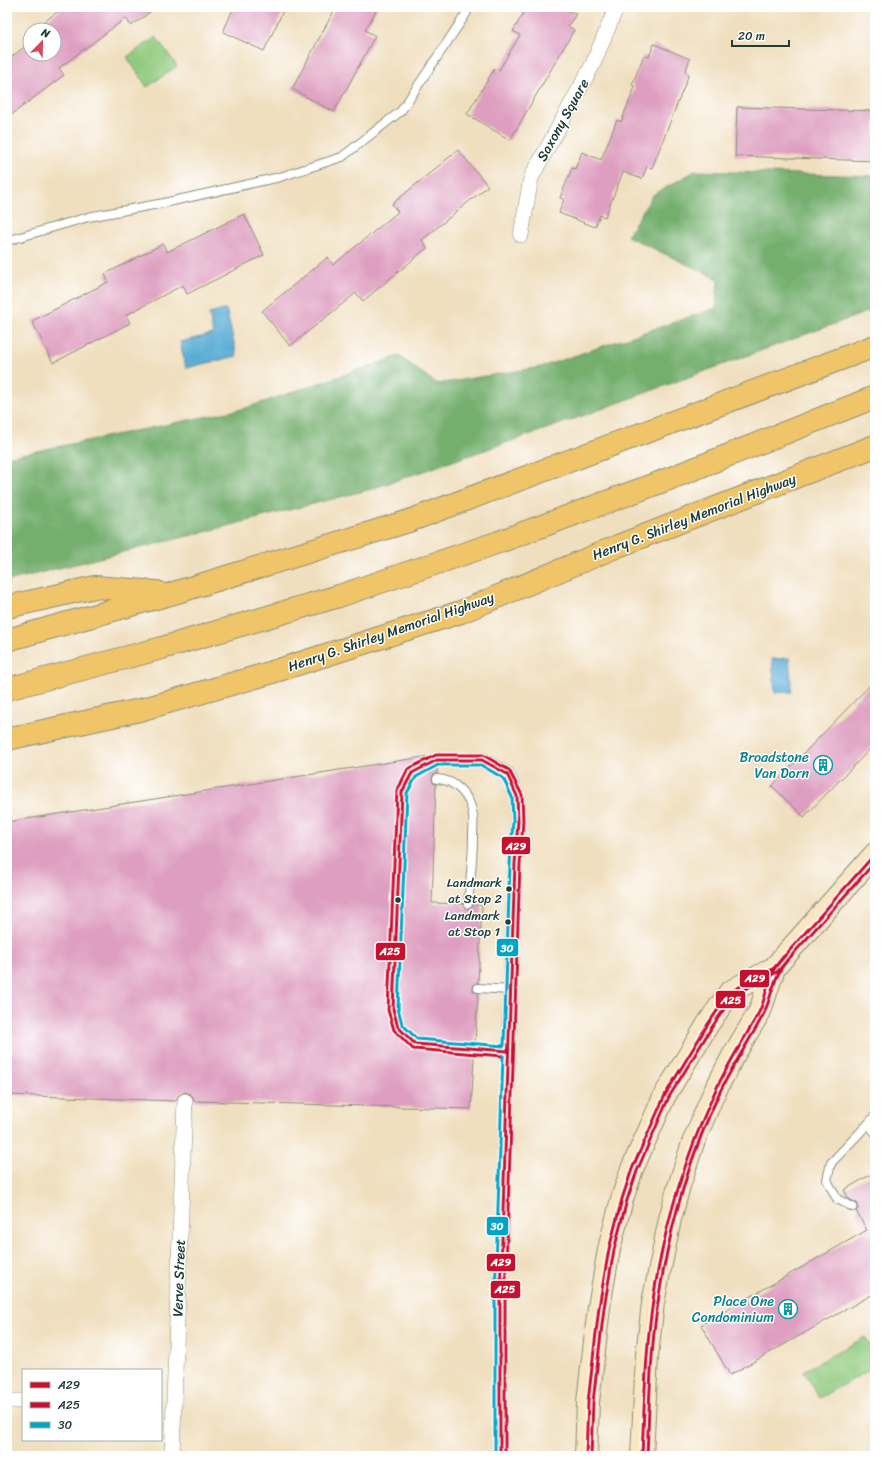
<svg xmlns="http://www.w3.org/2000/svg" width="882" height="1463" font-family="Sriracha,sans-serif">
	<rect width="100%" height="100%" fill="#fff"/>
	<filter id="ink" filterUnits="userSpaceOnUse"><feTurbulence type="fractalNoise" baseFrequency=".025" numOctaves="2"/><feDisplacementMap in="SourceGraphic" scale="8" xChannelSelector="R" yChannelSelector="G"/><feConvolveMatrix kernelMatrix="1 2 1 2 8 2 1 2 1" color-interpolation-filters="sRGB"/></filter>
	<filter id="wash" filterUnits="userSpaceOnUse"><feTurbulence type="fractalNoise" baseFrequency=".012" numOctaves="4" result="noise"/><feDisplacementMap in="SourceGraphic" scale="16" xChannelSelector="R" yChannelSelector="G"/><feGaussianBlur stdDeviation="0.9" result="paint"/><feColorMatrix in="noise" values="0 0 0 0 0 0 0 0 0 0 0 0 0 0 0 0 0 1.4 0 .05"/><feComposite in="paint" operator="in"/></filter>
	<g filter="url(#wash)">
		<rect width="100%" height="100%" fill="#f0dfbf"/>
		<g fill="#91cb7f" stroke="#58845a">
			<polygon points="156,37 177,66 147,87 127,57"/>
			<polygon points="865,1337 875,1355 875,1367 819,1398 804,1371"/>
		</g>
		<polygon fill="#74af6e" stroke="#4a7651" points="695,171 875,176 875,309 552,427 371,489 212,530 7,581 7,457 243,409 399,356 437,384 541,367 716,308 718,279 627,236 653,195"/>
		<g fill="#5badd6" stroke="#3d7585">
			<polygon points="226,309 237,356 186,368 180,342 213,334 209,314"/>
			<polygon points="789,658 792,692 775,693 772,659"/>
		</g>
		<g id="blocks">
			<g fill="#de9ec0">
				<polygon points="64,7 157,7 131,26 126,18 59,68 64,75 7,118 7,60 30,43 30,54 54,54 54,30 33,30"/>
				<polygon points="234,7 285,7 264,51 223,32"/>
				<polygon points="336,7 378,7 365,30 375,36 334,112 292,89"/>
				<polygon points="527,7 559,7 576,14 568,26 574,30 510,140 467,114 495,68 499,70 520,35 513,31"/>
				<polygon points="654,44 690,59 685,72 689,74 652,168 647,166 642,179 623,172 605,217 600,215 595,227 559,213 564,199 560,198 572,168 575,169 582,152 601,160 617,120 621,122 635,87 632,85 644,55 649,57"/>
				<polygon points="737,107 875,111 875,161 735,156"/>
				<polygon points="458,150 488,186 422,240 427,248 363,301 356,293 290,346 262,311 328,257 333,265 398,212 392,204"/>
				<polygon points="244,214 264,255 187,294 183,285 126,315 130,323 53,363 32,321 108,282 105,274 163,244 167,252"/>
				<polygon points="875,680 875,744 804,817 772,786"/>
				<polygon points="429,756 428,760 429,765 433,768 437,769 437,774 433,775 432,779 433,783 436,784 432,903 463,904 465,908 468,909 472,907 473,905 482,905 478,983 475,983 473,987 473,991 478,993 471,1109 194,1101 193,1097 190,1094 185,1092 178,1096 176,1101 7,1095 7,822"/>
				<polygon points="875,1172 875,1293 730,1375 701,1325 867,1230 856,1211 858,1209 858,1204 849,1199 844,1190"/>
			</g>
		</g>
	</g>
	<g filter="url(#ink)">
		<use href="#blocks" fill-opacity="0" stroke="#888e7a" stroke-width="1"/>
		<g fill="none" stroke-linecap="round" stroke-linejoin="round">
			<g stroke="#888e7a" stroke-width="10">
				<g id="service">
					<polyline points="7,241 88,217 164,203 280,177 342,157 401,111 466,14 469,7"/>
					<path d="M 437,779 C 456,780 470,796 473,815 C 474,821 473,830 473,836 C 473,859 470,882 468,904"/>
					<polyline points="478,988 511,990"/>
					<polyline points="875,1116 868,1124 875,1132"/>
					<polyline points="853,1207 837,1199 827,1180 831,1163 868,1124"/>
				</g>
			</g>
			<g stroke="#888e7a" stroke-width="16">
				<g id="minor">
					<polyline points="521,235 531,178 593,64 614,13 614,7"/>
					<polyline points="437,760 482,760 507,774 517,796 518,821 515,864 500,1298 500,1456"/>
					<polyline points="7,1401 23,1401"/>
					<polyline points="172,1456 185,1101"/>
				</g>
			</g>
			<g stroke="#888e7a" stroke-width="24">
				<g id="secondary">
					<polyline points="586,1456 588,1402 599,1307 609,1249 622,1199 632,1169 665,1095 708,1024 730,992 774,968 875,854"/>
					<polyline points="642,1456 647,1355 653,1303 670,1219 679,1186 693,1143 713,1095 733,1056 760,1011 774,968"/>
				</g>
			</g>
			<g stroke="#888e7a" stroke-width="24">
				<g id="motorway">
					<polyline points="7,607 95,587 157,592"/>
					<polyline points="7,640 174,593 409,521 875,346"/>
					<polyline points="7,689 162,648 339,596 499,542 666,480 875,397"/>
					<polyline points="7,739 140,710 263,675 461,612 618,546 875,446"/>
				</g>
			</g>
			<use href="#service" stroke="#fff" stroke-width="8"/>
			<use href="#minor" stroke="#fff" stroke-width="15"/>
			<use href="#secondary" stroke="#f9e7c3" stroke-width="22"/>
			<use href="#motorway" stroke="#f0c469" stroke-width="22"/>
			<g stroke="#fff" stroke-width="6">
				<g id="bus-1">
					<polyline points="500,1456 500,1298 515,864 518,821 517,796 507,774 482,760 437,760 412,773 402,792 393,1009 398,1027 415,1044 508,1051"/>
					<polyline points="586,1456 588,1402 599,1307 609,1249 622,1199 632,1169 665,1095 708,1024 730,992 774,968 875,854"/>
					<path d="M 642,1456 C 644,1412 645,1367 650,1323 C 659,1245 681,1167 713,1096 C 725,1068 742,1043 757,1016 C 765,1003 766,987 772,973 C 775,967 779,962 784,956"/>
				</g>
			</g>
			<g stroke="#fff" stroke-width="6">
				<g id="bus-2">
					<polyline points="503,1056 413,1049 394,1030 388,1010 397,791 408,769 436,755 483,755 509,770 522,795 523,821 520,864 505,1298 505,1456"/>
					<polyline points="591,1456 593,1402 604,1308 614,1250 627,1200 637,1171 669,1097 712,1027 733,996 777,972 875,862"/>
					<path d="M 647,1456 C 649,1412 650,1367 655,1323 C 665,1246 685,1167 718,1096 C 730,1069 747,1045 761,1019 C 773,998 771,979 788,959"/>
				</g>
			</g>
			<g stroke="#fff" stroke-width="6">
				<g id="bus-3">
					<polygon points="438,765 481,765 503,778 512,797 513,821 510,864 504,1046 417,1039 402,1024 398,1008 407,793 416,777"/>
					<polyline points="495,1456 495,1298 503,1056"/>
				</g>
			</g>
			<use href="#bus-1" stroke="#c8102e" stroke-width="3"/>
			<use href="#bus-2" stroke="#c8102e" stroke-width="3"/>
			<use href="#bus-3" stroke="#02a4c6" stroke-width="3"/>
		</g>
	</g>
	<defs>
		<g id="building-ring" transform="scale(1)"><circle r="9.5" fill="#fff" stroke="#0f9aa8" stroke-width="1.5"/><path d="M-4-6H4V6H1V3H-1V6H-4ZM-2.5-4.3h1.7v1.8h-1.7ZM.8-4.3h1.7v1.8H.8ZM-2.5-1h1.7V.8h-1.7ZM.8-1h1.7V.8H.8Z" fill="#0f9aa8"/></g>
	</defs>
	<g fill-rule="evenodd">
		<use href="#building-ring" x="823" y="765"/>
		<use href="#building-ring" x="788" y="1309"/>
	</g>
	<g fill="#1f3d34" stroke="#fff" stroke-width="1.5">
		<circle cx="509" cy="889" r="3.5"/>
		<circle cx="398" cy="900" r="3.5"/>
		<circle cx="508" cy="922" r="3.5"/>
	</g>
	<g text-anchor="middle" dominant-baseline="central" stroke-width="3" stroke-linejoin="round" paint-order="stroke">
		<g font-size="13" fill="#1f3d34" stroke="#fff" text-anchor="end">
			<text x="502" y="882">Landmark<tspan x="502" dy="16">at Stop 2</tspan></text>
			<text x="500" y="915">Landmark<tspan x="500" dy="16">at Stop 1</tspan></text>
		</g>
		<g font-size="14" fill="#1f3d34" stroke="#fff">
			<text transform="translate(563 120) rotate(-61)">Saxony Square</text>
			<text transform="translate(694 517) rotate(-21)">Henry G. Shirley Memorial Highway</text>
			<text transform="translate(391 632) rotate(-19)">Henry G. Shirley Memorial Highway</text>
			<text transform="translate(179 1278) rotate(-88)">Verve Street</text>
		</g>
		<g font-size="14" fill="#0d838f" stroke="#fff" text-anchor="end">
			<text x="809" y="757">Broadstone<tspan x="809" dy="16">Van Dorn</tspan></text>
			<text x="774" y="1301">Place One<tspan x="774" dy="16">Condominium</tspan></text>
		</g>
	</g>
	<g stroke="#fff" stroke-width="1.5">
		<rect x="501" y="836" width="30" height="19" rx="4" fill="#c8102e"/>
		<rect x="496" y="938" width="23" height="19" rx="4" fill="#02a4c6"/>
		<rect x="375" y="942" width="31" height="19" rx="4" fill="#c8102e"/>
		<rect x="739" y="969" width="31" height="19" rx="4" fill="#c8102e"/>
		<rect x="715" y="990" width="31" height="19" rx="4" fill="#c8102e"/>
		<rect x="486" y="1216" width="23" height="20" rx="4" fill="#02a4c6"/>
		<rect x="486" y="1253" width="30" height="19" rx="4" fill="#c8102e"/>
		<rect x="490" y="1280" width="31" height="19" rx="4" fill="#c8102e"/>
	</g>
	<g font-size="11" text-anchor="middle" font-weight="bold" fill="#fff">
		<text x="516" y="850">A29</text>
		<text x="507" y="952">30</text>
		<text x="390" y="955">A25</text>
		<text x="755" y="982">A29</text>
		<text x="731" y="1004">A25</text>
		<text x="497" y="1230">30</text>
		<text x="501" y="1266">A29</text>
		<text x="505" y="1293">A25</text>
	</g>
	<rect width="882" height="1463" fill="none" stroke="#fff" stroke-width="24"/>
	<rect x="22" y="1369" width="140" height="72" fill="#ffffff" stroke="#a5b1ae"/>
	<rect x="30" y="1382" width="20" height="6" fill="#c8102e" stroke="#a5b1ae"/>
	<text x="58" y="1389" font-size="12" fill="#1f3d34">A29</text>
	<rect x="30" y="1402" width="20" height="6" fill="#c8102e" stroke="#a5b1ae"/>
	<text x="58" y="1409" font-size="12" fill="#1f3d34">A25</text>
	<rect x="30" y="1422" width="20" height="6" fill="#02a4c6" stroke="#a5b1ae"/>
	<text x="58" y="1429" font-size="12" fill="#1f3d34">30</text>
	<g transform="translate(42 42) rotate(23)"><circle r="19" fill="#ffffff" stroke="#a5b1ae"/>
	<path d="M0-3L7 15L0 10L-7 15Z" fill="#d1495b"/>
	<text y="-6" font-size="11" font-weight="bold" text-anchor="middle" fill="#1f3d34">N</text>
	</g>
	<path d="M732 40v6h57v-6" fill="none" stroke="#1f3d34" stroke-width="2"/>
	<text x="738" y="40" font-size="12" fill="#1f3d34" stroke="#ffffff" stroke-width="3" paint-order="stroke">20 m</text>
</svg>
